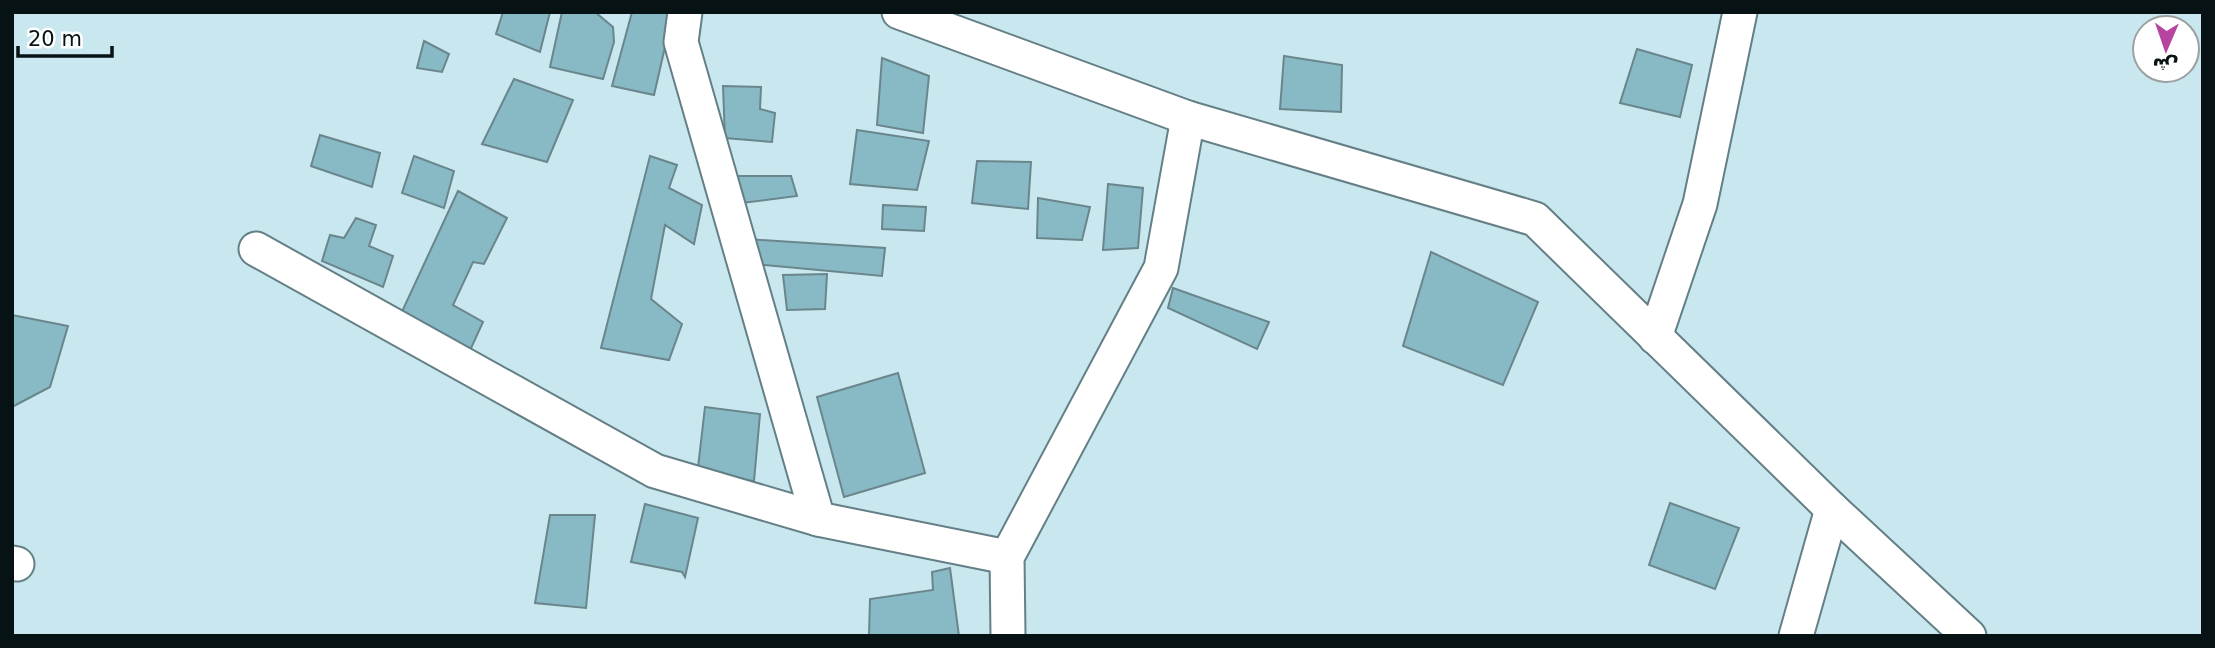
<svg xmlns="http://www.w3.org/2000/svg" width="2215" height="648" font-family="'DejaVu Sans','Noto Sans Arabic',sans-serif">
	<rect width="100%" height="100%" fill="#c9e7ee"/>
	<g fill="#87bac5" stroke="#6a868c" stroke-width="2">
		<polygon points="503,12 550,12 540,52 496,34"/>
		<polygon points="562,12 595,12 613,27 614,42 603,79 550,67"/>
		<polygon points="632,12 673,12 654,95 612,86"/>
		<polygon points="424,41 449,54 442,72 417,68"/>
		<polygon points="1637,49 1692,65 1680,117 1620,103"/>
		<polygon points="1284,56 1342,65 1341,112 1280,109"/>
		<polygon points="882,58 929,76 923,133 877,125"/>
		<polygon points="514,79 573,100 547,162 482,144"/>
		<polygon points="723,86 761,87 760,109 775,113 772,142 725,138"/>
		<polygon points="857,130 929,141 917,190 850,184"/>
		<polygon points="320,135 380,153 372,187 311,166"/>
		<polygon points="414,156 454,171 444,208 402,193"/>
		<polygon points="650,156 677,165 669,188 702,205 694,244 665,225 651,299 682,324 669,360 601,348"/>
		<polygon points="977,161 1031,162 1028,209 972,203"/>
		<polygon points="735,176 791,176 797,196 742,203"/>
		<polygon points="1108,184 1143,188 1138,248 1103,250"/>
		<polygon points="458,191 507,218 484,264 473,262 453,305 483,322 467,357 399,318"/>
		<polygon points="1038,198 1090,207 1082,240 1037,238"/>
		<polygon points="883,205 926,207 924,231 882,229"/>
		<polygon points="356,218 376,225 369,246 393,256 383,287 322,261 330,235 344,238"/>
		<polygon points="746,239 885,248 882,276 753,264"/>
		<polygon points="1431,252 1538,302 1503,385 1403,346"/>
		<polygon points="827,274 825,309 787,310 783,275"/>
		<polygon points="1173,288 1269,322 1257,349 1168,308"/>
		<polygon points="12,315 68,326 50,387 12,407"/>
		<polygon points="898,373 925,473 844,497 817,397"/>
		<polygon points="705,407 760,414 754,481 697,476"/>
		<polygon points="1670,503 1739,528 1715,589 1649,565"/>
		<polygon points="645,504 698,518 685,577 682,572 631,562"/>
		<polygon points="550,515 595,515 586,608 535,603"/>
		<polygon points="950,568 959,636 869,636 870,599 933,590 932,572"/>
	</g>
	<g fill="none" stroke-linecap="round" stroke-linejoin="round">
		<g stroke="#647f85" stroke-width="37">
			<g id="minor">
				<polyline points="685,12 681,42 818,519 1007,557"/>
				<polyline points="899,12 1188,118 1535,219 1832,509 1969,636"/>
				<polyline points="256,249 655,471 818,519"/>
				<polyline points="1655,337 1700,204 1740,12"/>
				<polyline points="12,563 17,564"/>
				<polyline points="1008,636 1007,557 1161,268 1188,118"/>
				<polyline points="1796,636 1832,509"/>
			</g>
		</g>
		<use href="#minor" stroke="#fff" stroke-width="33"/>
	</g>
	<rect width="2215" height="648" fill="none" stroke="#071214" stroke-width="28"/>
	<g transform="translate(2166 49) rotate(182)"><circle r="33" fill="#ffffff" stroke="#9ca0a1" stroke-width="2"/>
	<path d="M0-5L12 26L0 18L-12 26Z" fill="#b7449f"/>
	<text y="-10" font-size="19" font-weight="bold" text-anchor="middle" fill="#071214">ش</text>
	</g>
	<path d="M18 46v10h94v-10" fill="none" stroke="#071214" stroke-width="3.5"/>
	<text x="28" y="46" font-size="21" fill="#071214" stroke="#ffffff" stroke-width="5" paint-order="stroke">20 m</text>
</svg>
